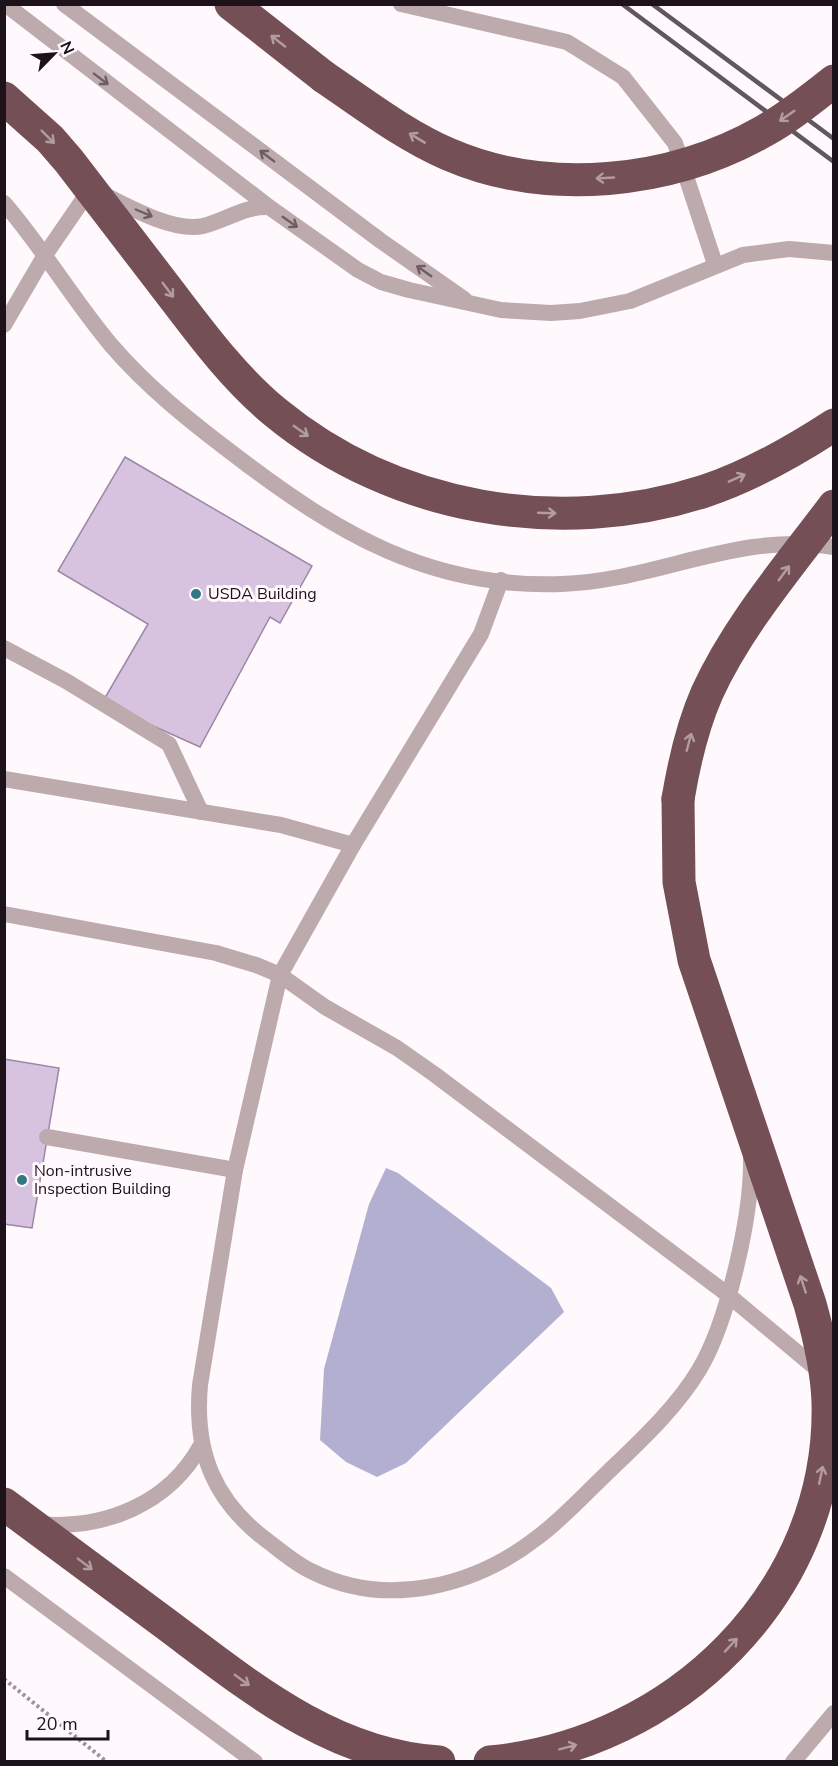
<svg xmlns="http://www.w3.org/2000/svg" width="838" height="1766" font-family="'Nunito Sans',sans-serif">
	<rect width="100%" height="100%" fill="#fff8fc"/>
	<polygon fill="#b2afd0" points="386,1168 398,1173 551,1288 564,1312 406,1463 377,1477 346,1462 320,1440 324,1369 369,1204"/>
	<g fill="#d7c3e0" stroke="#9b86a4" stroke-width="1.5">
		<polygon points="125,457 312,566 280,623 270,617 200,747 102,703 148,624 58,571"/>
		<polygon points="4,1059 59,1068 32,1228 4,1224"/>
	</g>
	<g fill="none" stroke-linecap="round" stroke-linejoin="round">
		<polyline stroke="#9d9399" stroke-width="4" stroke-dasharray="3 3" stroke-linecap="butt" points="4,1679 107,1762"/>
		<g stroke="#bdaaad" stroke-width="16">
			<polyline points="5,4 269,207 358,270 381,282 409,290 501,310 551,313 580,311 630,301 743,255 789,249 834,253"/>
			<polyline points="64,4 381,241 464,299"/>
			<polyline points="401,4 567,42 623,77 675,143 715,264"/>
			<path d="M 4,203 C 43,248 73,300 111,345 C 148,388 191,422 236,456 C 337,533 430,589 562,584 C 655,581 739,531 834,547"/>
			<path d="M 4,325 L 45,255 L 91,188 C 120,202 171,233 203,226 C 227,220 244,206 269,207"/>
			<path d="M 501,580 L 481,634 L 353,845 L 280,975 L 235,1170 L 200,1385 C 194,1452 214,1502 269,1542 C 282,1552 296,1564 311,1571 C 386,1609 474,1587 538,1537 C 561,1520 582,1497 603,1477 C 637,1444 675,1410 699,1370 C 728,1322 752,1214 751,1158"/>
			<polyline points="4,648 66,681 169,744 201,812"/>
			<polyline points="4,779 281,825 353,845"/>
			<polyline points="4,914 216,953 256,965 280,975 325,1007 397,1048 434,1074 727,1294 823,1374"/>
			<polyline points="47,1137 235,1170"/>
			<path d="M 39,1524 C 104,1530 169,1504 201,1445"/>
			<polyline points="4,1576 255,1762"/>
			<polyline points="793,1762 834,1713"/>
		</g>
		<g stroke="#745056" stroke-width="33">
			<polyline points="231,4 324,77"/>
			<path d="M 4,98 L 50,139 L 69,161 C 103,205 137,249 171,294 C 203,336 234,378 275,412 C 394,510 560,538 705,491 C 751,476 794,451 834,425"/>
			<path d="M 4,1504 C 58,1544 112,1584 166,1624 C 249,1686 331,1755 439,1762"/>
			<path d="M 490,1762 C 674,1745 833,1593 828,1402 C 827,1369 819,1336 810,1304 L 694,960 L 679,882 L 678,799"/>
		</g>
		<g stroke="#61575d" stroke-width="4.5">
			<polyline points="622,4 834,162"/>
			<polyline points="652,4 834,139"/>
		</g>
		<g stroke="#745056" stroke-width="33">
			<path d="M 324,77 C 364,104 404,135 448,154 C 547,197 671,184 764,131 C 789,117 811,99 834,81"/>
			<path d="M 678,799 C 684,763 692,727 707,693 C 738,625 790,565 834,506"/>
		</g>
	</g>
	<defs><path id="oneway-shaft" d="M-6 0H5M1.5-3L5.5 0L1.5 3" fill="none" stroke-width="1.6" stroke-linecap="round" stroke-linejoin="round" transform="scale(1.5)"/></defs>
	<g stroke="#b39ca1">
		<use href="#oneway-shaft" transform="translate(278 41) rotate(-142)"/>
		<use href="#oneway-shaft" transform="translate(787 116) rotate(145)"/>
		<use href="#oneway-shaft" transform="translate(48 137) rotate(45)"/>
		<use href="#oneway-shaft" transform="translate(417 138) rotate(-149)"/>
		<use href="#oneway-shaft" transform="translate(605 178) rotate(177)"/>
		<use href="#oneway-shaft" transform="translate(168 290) rotate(53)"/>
		<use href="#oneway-shaft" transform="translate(301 431) rotate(35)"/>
		<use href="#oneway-shaft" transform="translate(737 478) rotate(-24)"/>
		<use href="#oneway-shaft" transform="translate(547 513) rotate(2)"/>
		<use href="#oneway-shaft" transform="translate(784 573) rotate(-54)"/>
		<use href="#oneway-shaft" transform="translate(689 742) rotate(-75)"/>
		<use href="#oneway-shaft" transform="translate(803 1284) rotate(-108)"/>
		<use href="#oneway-shaft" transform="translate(821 1475) rotate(-78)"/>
		<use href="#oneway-shaft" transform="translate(85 1564) rotate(37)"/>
		<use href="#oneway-shaft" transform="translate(731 1645) rotate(-47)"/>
		<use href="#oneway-shaft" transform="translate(242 1680) rotate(36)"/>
		<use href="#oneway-shaft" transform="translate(568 1747) rotate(-15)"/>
	</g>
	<g stroke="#6e5e64">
		<use href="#oneway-shaft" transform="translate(101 79) rotate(37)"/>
		<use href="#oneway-shaft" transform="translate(267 156) rotate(-143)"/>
		<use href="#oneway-shaft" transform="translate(144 213) rotate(23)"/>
		<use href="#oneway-shaft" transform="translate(290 222) rotate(35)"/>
		<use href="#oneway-shaft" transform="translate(424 271) rotate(-145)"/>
	</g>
	<g fill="#317784" stroke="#fff8fc" stroke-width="2">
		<circle cx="196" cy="594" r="6"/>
		<circle cx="22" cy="1180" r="6"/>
	</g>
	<g text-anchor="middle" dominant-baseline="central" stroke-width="6" stroke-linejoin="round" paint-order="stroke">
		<g font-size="16" fill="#1e121a" stroke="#fff8fc" text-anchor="start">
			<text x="208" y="594">USDA Building</text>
			<text x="34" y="1171">Non-intrusive<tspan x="34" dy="18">Inspection Building</tspan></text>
		</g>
	</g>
	<rect width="838" height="1766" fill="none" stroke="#1e121a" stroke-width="12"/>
	<g transform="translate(54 54) rotate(65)" stroke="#fff8fc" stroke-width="4.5" paint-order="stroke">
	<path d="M0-4.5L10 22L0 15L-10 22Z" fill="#1e121a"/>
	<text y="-9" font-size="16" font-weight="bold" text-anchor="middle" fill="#1e121a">N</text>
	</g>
	<path d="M27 1730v9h81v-9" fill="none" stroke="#1e121a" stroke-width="3"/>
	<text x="36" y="1730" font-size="18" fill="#1e121a" stroke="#fff8fc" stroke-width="4.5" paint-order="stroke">20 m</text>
</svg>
